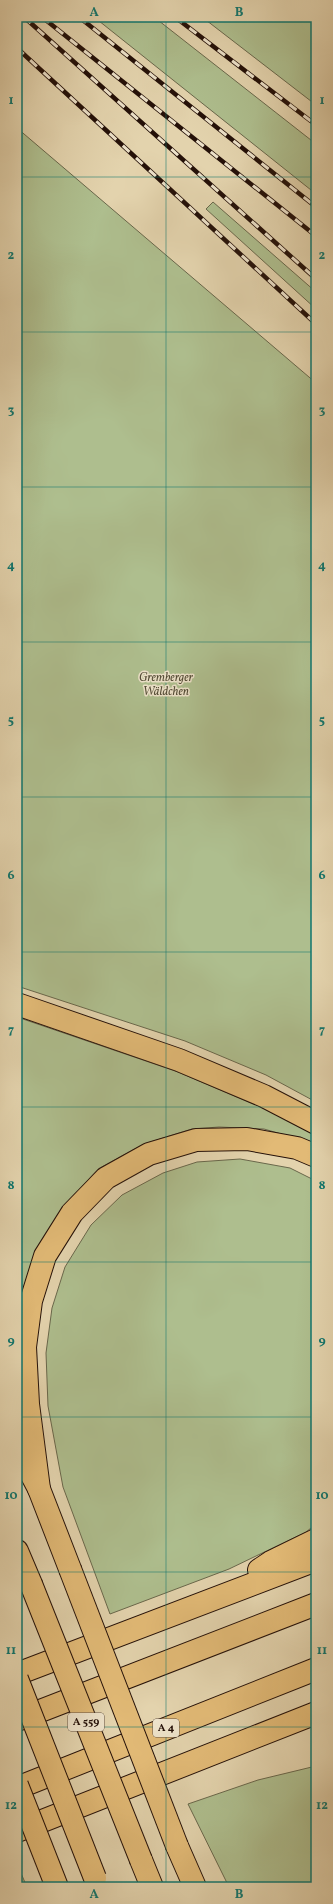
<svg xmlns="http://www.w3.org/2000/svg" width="333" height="1904" font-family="Vollkorn,serif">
	<rect width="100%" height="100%" fill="#e3d3ad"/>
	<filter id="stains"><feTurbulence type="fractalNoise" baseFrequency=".005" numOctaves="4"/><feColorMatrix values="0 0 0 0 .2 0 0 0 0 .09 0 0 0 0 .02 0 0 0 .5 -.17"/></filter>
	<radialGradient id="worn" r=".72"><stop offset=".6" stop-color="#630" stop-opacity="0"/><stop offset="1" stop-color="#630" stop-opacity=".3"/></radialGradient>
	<g fill="#aebe8e" stroke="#69674b">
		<polygon points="94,17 154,17 316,144 316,194"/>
		<polygon points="202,17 316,17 316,105"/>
		<polygon points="17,128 316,383 316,1102 266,1075 185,1041 17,986"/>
		<polygon points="213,202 316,292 316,309 206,209"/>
		<polygon points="17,1017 178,1072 261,1107 316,1135 316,1144 264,1129 219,1127 192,1129 144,1144 98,1169 62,1209 34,1256 19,1302 17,1318"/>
		<polygon points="240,1159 290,1168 316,1181 316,1524 306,1532 229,1569 110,1614 63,1487 48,1406 46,1353 52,1308 65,1267 91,1225 122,1195 163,1173 197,1162"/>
		<polygon points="316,1766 316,1887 229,1887 188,1804 258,1780"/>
		<polygon points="20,1871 27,1887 17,1887 17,1872"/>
	</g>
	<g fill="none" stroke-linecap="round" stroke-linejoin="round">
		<g stroke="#241008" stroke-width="24">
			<g id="highway">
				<polyline points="17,1004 179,1060 264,1096 316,1123"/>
				<polyline points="17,1447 39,1489 70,1569"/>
				<polyline points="39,1489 28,1404 25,1347 31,1301 45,1256 72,1213 106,1178 149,1154 196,1140 247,1139 297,1148 316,1156"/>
				<polyline points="17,1551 31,1584"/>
				<polyline points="259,1570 271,1562 316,1540"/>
				<polyline points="17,1674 316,1560"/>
				<polyline points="17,1720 316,1604"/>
				<polyline points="17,1788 316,1669"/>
				<polyline points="17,1831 316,1713"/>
				<polyline points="177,1846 195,1887"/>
				<polyline points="141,1860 152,1887"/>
			</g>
		</g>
		<use href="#highway" stroke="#e2ba76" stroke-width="22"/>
		<g stroke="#241008" stroke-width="4.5">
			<g id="rail">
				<polyline points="24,17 316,279"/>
				<polyline points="42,17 316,236"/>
				<polyline points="79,17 316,207"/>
				<polyline points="175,17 316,125"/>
				<polyline points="17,48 316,324"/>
			</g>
		</g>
		<use href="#rail" stroke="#ede2ca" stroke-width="3" stroke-dasharray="9" stroke-linecap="butt"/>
		<g stroke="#241008" stroke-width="24" stroke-linecap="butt">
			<g id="highway-bridge">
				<polyline points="70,1569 177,1846"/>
				<polyline points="31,1584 141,1860"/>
				<polyline points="17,1679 95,1878"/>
				<polyline points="17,1785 57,1887"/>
			</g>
		</g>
		<use href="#highway-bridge" stroke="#e2ba76" stroke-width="22"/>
	</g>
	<path fill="none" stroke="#0f766e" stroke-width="1" stroke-opacity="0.55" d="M 166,17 L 166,1887M 17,177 L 316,177M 17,332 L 316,332M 17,487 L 316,487M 17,642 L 316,642M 17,797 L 316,797M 17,952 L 316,952M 17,1107 L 316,1107M 17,1262 L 316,1262M 17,1417 L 316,1417M 17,1572 L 316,1572M 17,1727 L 316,1727"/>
	<g text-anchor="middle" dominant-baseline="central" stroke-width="3" stroke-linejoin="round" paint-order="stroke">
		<g fill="#ede2ca" stroke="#604f42" stroke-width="1">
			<rect x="68" y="1713" width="36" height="18" rx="3"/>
			<rect x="153" y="1719" width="26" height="18" rx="3"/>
		</g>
		<g font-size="11" font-weight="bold" fill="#241008">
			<text x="86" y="1722">A 559</text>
			<text x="166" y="1728">A 4</text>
		</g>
		<g font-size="12" font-style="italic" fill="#544d37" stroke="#ede2ca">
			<text x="166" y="678">Gremberger<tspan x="166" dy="14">Wäldchen</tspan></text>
		</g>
	</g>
	<rect width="333" height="1904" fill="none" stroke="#e3d3ad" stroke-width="44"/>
	<rect x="22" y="22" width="289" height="1860" fill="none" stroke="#0f766e" stroke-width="1.5"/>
	<g font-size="13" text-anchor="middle" font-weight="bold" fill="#0f766e">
		<text x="94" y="16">A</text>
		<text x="239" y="16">B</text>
		<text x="11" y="104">1</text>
		<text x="322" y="104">1</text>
		<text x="11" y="259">2</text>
		<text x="322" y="259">2</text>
		<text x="11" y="414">3</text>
		<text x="322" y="414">3</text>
		<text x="11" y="569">4</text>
		<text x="322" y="569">4</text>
		<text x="11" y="724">5</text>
		<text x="322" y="724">5</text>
		<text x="11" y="879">6</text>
		<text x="322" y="879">6</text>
		<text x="11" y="1034">7</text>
		<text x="322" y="1034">7</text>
		<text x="11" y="1189">8</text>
		<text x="322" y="1189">8</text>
		<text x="11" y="1344">9</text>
		<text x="322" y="1344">9</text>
		<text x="11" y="1499">10</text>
		<text x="322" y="1499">10</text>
		<text x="11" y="1654">11</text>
		<text x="322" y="1654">11</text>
		<text x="11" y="1809">12</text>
		<text x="322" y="1809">12</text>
		<text x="94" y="1898">A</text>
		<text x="239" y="1898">B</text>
	</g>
	<rect width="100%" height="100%" filter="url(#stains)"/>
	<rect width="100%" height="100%" fill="url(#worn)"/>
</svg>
